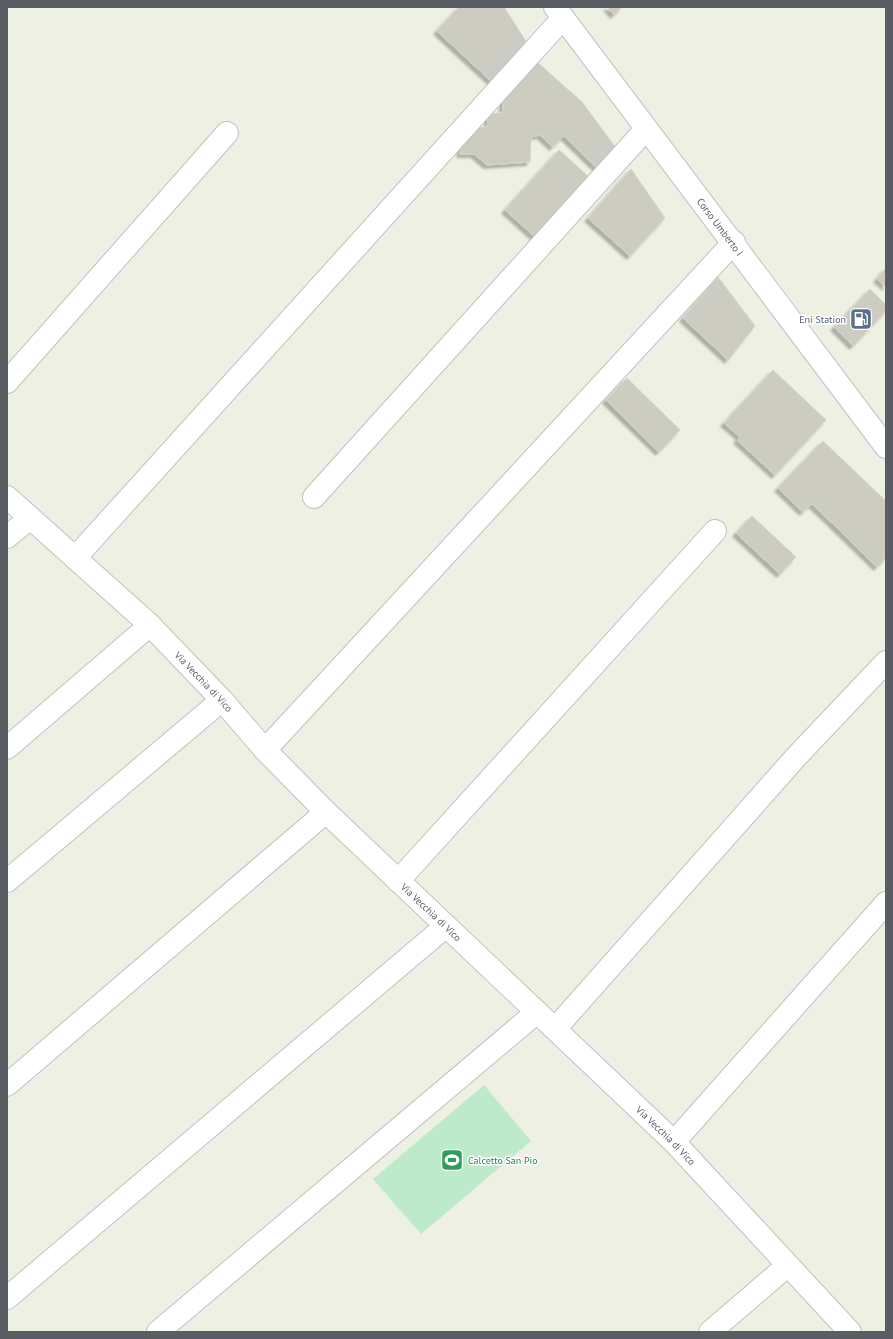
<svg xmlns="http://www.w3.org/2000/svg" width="893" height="1339" font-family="'PT Sans',sans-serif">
	<defs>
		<filter id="shadow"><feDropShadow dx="-3.5" dy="3.5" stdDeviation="1" flood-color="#0004"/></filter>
	</defs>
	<rect width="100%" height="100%" fill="#eef0e3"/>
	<polygon fill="#bdeacb" points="484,1085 531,1141 421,1234 373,1179"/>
	<g fill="#cdccc2" stroke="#d5d5c1" filter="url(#shadow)">
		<polygon points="459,7 504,7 527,43 492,82 437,31"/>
		<polygon points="607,7 622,7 614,15"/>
		<polygon points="537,62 582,102 616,148 599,170 564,136 553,147 540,135 531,137 530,162 487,165 474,154 460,154 464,140 475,135 476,129 488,126 488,115 503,112 503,99"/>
		<polygon points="559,150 589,177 535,237 505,210"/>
		<polygon points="631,169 665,218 630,256 588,218"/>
		<polygon points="886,268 886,287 877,279"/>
		<polygon points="718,277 755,326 728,360 683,318"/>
		<polygon points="870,289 886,305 886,311 853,346 834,327"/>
		<polygon points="773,370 826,420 775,475 737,440 740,437 724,423"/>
		<polygon points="627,378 680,430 659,452 606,400"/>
		<polygon points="823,441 869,485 832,523 812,504 803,512 778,488"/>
		<polygon points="869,485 886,501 886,558 877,567 832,523"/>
		<polygon points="752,516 796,557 780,574 736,533"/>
	</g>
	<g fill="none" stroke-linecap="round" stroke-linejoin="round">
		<g stroke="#c0c0c8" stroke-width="24">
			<g id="minor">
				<path id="s1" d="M 555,7 L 886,447"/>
				<polyline points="7,382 227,133"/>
				<path id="s2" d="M 7,497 L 150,625 L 222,700 L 265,750 L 326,812 L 674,1142 L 850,1332"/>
				<polyline points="314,497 646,129"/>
				<polyline points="7,537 30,518"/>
				<polyline points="75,558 563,18"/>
				<polyline points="7,748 150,625"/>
				<polyline points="265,750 734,242"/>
				<polyline points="7,881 222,700"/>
				<polyline points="398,881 715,531"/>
				<polyline points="555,1029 796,757 886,662"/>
				<polyline points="7,1085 326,812"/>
				<polyline points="674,1142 886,903"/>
				<polyline points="7,1298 446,926"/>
				<polyline points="158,1332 537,1012"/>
				<polyline points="710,1332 787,1266"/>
			</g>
		</g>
		<use href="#minor" stroke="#fff" stroke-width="22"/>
	</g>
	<defs>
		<g id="fuel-square" transform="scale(1.15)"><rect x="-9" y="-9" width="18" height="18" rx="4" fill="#5c6f8a" stroke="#fff"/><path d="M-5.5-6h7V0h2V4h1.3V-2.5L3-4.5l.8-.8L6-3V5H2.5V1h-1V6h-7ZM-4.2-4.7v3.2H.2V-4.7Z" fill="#fff"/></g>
		<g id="stadium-square" transform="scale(1.15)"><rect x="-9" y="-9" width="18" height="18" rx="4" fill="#2e9e5b" stroke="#fff"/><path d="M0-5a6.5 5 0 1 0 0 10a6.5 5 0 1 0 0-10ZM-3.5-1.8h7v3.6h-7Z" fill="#fff"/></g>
	</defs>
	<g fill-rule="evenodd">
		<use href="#fuel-square" x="861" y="319"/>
		<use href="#stadium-square" x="452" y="1160"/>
	</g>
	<g text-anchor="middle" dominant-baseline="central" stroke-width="3" stroke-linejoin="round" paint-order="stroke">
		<g font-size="10" fill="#5b5d65" stroke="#fff">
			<text stroke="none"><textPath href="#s1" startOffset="275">Corso Umberto I</textPath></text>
			<text stroke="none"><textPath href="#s2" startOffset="270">Via Vecchia di Vico</textPath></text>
			<text stroke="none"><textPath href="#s2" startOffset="594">Via Vecchia di Vico</textPath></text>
			<text stroke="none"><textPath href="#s2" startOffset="918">Via Vecchia di Vico</textPath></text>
		</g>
		<g font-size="10" fill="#4e5e75" stroke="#fff" text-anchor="end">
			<text x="846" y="319">Eni Station</text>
		</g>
		<g font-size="10" fill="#27864d" stroke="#fff" text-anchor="start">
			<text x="468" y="1160">Calcetto San Pio</text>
		</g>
	</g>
	<rect width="893" height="1339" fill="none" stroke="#5b5d65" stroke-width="16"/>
</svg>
